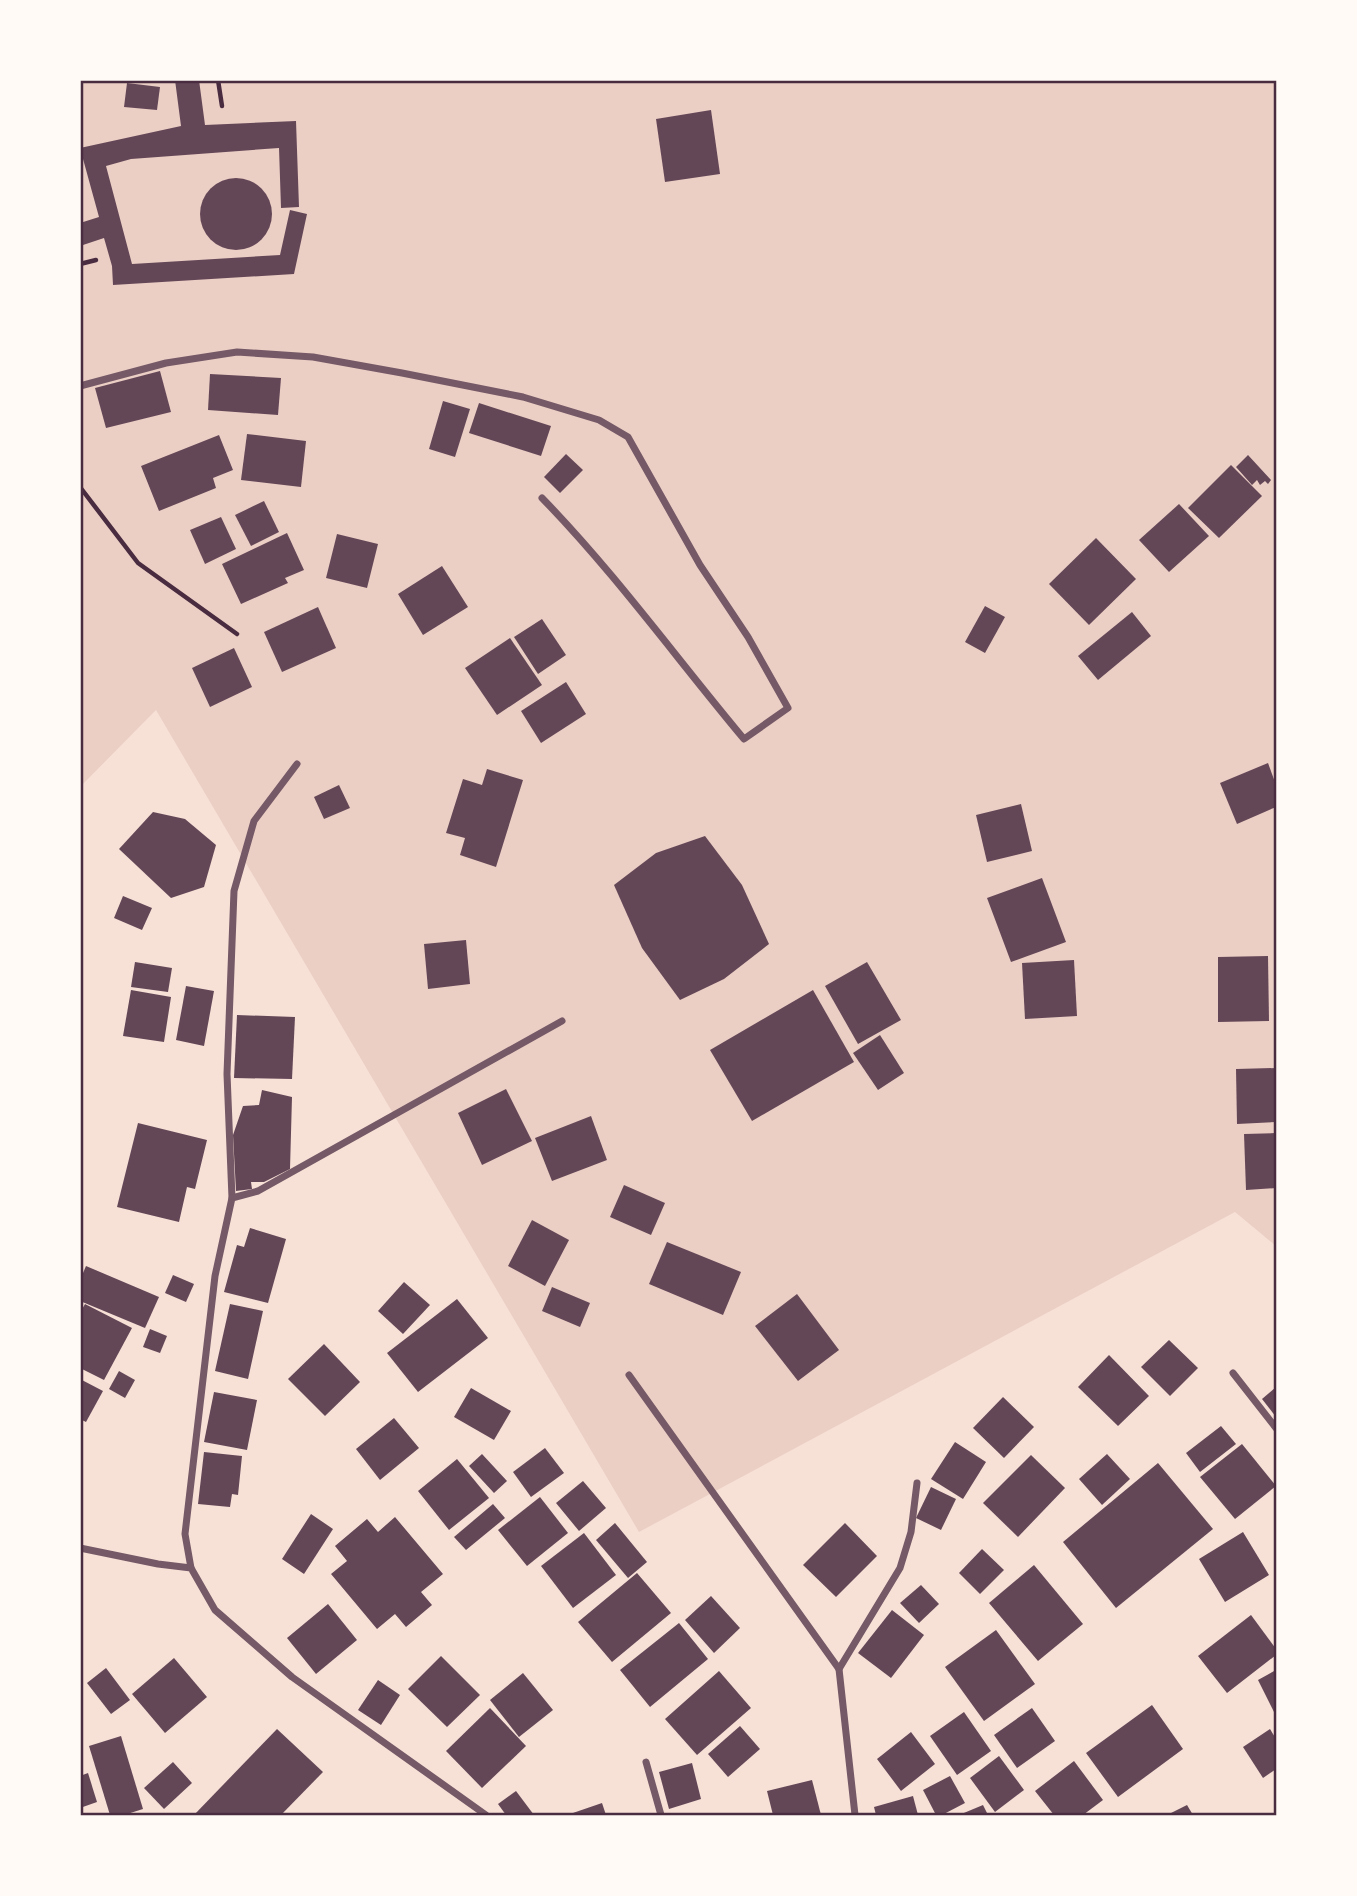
<svg xmlns="http://www.w3.org/2000/svg" width="1357" height="1896" font-family="Raleway,sans-serif">
	<rect width="100%" height="100%" fill="#f7e1d7"/>
	<polygon fill="#ebcfc5" points="81,81 1276,81 1276,1246 1235,1212 639,1532 156,710 81,786"/>
	<g fill="#644757">
		<polygon points="175,80 199,80 205,125 296,121 299,207 281,208 279,148 131,159 106,166 132,264 280,255 290,210 307,214 294,274 113,285 112,266 104,238 80,246 80,223 99,217 80,148 181,126"/>
		<polygon points="127,83 160,87 157,110 124,107"/>
		<polygon points="711,110 720,174 665,182 656,119"/>
		<circle cx="236" cy="214" r="36"/>
		<polygon points="160,371 171,412 106,428 95,388"/>
		<polygon points="210,374 281,378 278,415 208,410"/>
		<polygon points="443,401 470,409 455,457 429,449"/>
		<polygon points="479,403 551,426 541,456 469,433"/>
		<polygon points="247,434 306,441 301,487 241,480"/>
		<polygon points="219,435 233,470 213,478 216,488 159,511 141,466"/>
		<polygon points="566,454 583,470 560,493 544,477"/>
		<polygon points="1248,455 1271,480 1268,484 1265,481 1260,485 1257,480 1252,485 1236,467"/>
		<polygon points="1231,465 1262,496 1219,538 1188,508"/>
		<polygon points="264,501 279,532 251,546 235,515"/>
		<polygon points="1179,504 1209,536 1169,572 1139,540"/>
		<polygon points="221,517 236,549 205,564 190,530"/>
		<polygon points="287,533 304,570 285,578 288,583 241,604 222,564"/>
		<polygon points="337,534 378,544 367,588 326,578"/>
		<polygon points="1096,538 1136,579 1089,625 1049,584"/>
		<polygon points="442,566 468,607 423,635 398,594"/>
		<polygon points="985,606 1005,617 985,653 965,642"/>
		<polygon points="318,607 336,648 282,672 264,632"/>
		<polygon points="1132,612 1151,636 1098,680 1078,656"/>
		<polygon points="542,619 566,655 538,674 514,637"/>
		<polygon points="510,638 542,685 497,715 465,668"/>
		<polygon points="234,648 252,687 210,707 192,668"/>
		<polygon points="566,682 586,714 541,743 521,711"/>
		<polygon points="1268,763 1276,785 1276,807 1237,824 1220,783"/>
		<polygon points="487,769 523,780 496,867 460,855 465,838 446,833 463,779 482,785"/>
		<polygon points="339,785 350,808 324,819 314,797"/>
		<polygon points="1021,804 1032,851 987,862 976,815"/>
		<polygon points="153,812 185,819 216,845 204,887 171,898 119,849"/>
		<polygon points="705,836 742,885 769,944 724,979 680,1000 642,948 614,885 656,853"/>
		<polygon points="1042,878 1066,942 1011,962 987,898"/>
		<polygon points="123,896 152,908 142,930 114,918"/>
		<polygon points="466,940 470,984 428,989 424,944"/>
		<polygon points="1268,956 1269,1021 1218,1022 1218,957"/>
		<polygon points="1074,960 1077,1016 1025,1019 1022,963"/>
		<polygon points="135,962 172,968 168,992 131,987"/>
		<polygon points="867,962 901,1020 858,1044 825,986"/>
		<polygon points="186,986 214,991 204,1046 176,1040"/>
		<polygon points="131,990 171,997 164,1042 123,1036"/>
		<polygon points="813,990 854,1062 752,1121 710,1050"/>
		<polygon points="237,1015 295,1017 292,1079 234,1078"/>
		<polygon points="880,1035 904,1073 878,1090 853,1053"/>
		<polygon points="1276,1068 1276,1122 1237,1124 1236,1069"/>
		<polygon points="506,1089 532,1141 482,1165 458,1113"/>
		<polygon points="262,1090 292,1097 290,1169 264,1182 251,1182 252,1189 236,1191 233,1135 243,1106 259,1105"/>
		<polygon points="591,1116 607,1160 552,1181 535,1138"/>
		<polygon points="138,1123 207,1140 195,1189 187,1187 179,1222 117,1207"/>
		<polygon points="1276,1133 1276,1188 1246,1190 1244,1134"/>
		<polygon points="624,1185 665,1203 651,1235 610,1217"/>
		<polygon points="532,1220 569,1240 545,1286 508,1266"/>
		<polygon points="250,1228 286,1239 268,1303 224,1292 237,1245 244,1247"/>
		<polygon points="667,1242 741,1272 723,1315 649,1284"/>
		<polygon points="86,1266 159,1297 145,1328 80,1301 80,1280"/>
		<polygon points="173,1275 194,1284 186,1302 165,1293"/>
		<polygon points="404,1282 430,1305 403,1334 378,1311"/>
		<polygon points="552,1287 590,1303 580,1327 542,1311"/>
		<polygon points="797,1294 839,1350 798,1381 755,1326"/>
		<polygon points="457,1299 488,1338 418,1392 387,1353"/>
		<polygon points="85,1304 132,1328 104,1380 80,1368 80,1313"/>
		<polygon points="230,1304 263,1311 248,1379 215,1371"/>
		<polygon points="150,1329 167,1336 160,1353 143,1347"/>
		<polygon points="1169,1340 1198,1368 1170,1396 1141,1367"/>
		<polygon points="324,1344 360,1382 325,1416 288,1379"/>
		<polygon points="1109,1355 1149,1396 1118,1426 1078,1387"/>
		<polygon points="119,1371 135,1380 125,1398 109,1389"/>
		<polygon points="80,1379 103,1391 86,1422 80,1419"/>
		<polygon points="1276,1387 1276,1417 1262,1399"/>
		<polygon points="471,1388 511,1411 494,1440 454,1417"/>
		<polygon points="214,1392 257,1400 247,1450 204,1442"/>
		<polygon points="1003,1397 1034,1427 1004,1458 973,1428"/>
		<polygon points="394,1418 419,1448 380,1480 356,1449"/>
		<polygon points="1221,1426 1236,1444 1200,1472 1186,1453"/>
		<polygon points="955,1442 986,1462 963,1499 931,1479"/>
		<polygon points="1242,1444 1276,1486 1235,1519 1200,1477"/>
		<polygon points="545,1448 564,1473 531,1497 513,1472"/>
		<polygon points="204,1452 242,1456 238,1495 232,1494 230,1507 198,1504"/>
		<polygon points="482,1454 507,1481 494,1493 469,1466"/>
		<polygon points="1107,1454 1130,1479 1102,1505 1079,1479"/>
		<polygon points="1031,1455 1065,1488 1018,1537 983,1503"/>
		<polygon points="457,1459 489,1498 449,1530 418,1491"/>
		<polygon points="1158,1463 1213,1529 1116,1608 1063,1542"/>
		<polygon points="583,1481 606,1508 579,1531 556,1503"/>
		<polygon points="931,1487 956,1499 941,1530 916,1518"/>
		<polygon points="540,1497 568,1533 527,1566 498,1530"/>
		<polygon points="493,1504 505,1518 466,1550 454,1537"/>
		<polygon points="311,1514 333,1529 304,1574 282,1559"/>
		<polygon points="395,1517 443,1574 421,1592 432,1605 406,1627 395,1614 377,1629 331,1574 347,1561 335,1546 367,1519 378,1532"/>
		<polygon points="615,1523 647,1562 628,1578 596,1540"/>
		<polygon points="845,1523 877,1556 836,1597 803,1565"/>
		<polygon points="1243,1532 1269,1575 1225,1602 1199,1559"/>
		<polygon points="584,1533 616,1575 573,1608 541,1566"/>
		<polygon points="982,1549 1004,1570 980,1594 959,1573"/>
		<polygon points="1034,1565 1083,1624 1038,1661 989,1603"/>
		<polygon points="637,1573 671,1613 612,1662 578,1622"/>
		<polygon points="921,1585 939,1604 919,1623 900,1603"/>
		<polygon points="711,1596 740,1628 714,1653 685,1620"/>
		<polygon points="328,1604 357,1640 316,1674 287,1638"/>
		<polygon points="892,1610 924,1635 891,1678 858,1653"/>
		<polygon points="1251,1615 1276,1649 1276,1655 1227,1693 1198,1656"/>
		<polygon points="679,1623 708,1659 650,1707 620,1670"/>
		<polygon points="996,1630 1035,1684 984,1721 945,1667"/>
		<polygon points="441,1656 480,1695 447,1727 408,1689"/>
		<polygon points="174,1658 207,1697 165,1733 132,1694"/>
		<polygon points="106,1668 130,1700 111,1714 87,1683"/>
		<polygon points="1276,1670 1276,1716 1258,1680"/>
		<polygon points="719,1671 751,1708 697,1755 665,1719"/>
		<polygon points="523,1673 553,1710 519,1737 490,1700"/>
		<polygon points="378,1680 400,1695 381,1725 358,1710"/>
		<polygon points="1152,1705 1183,1749 1118,1797 1086,1753"/>
		<polygon points="490,1708 526,1746 482,1788 446,1751"/>
		<polygon points="1032,1708 1055,1741 1017,1768 994,1735"/>
		<polygon points="964,1712 991,1751 957,1775 930,1736"/>
		<polygon points="740,1726 760,1749 728,1777 708,1754"/>
		<polygon points="277,1729 323,1772 281,1815 194,1815"/>
		<polygon points="1270,1729 1276,1739 1276,1769 1263,1778 1243,1747"/>
		<polygon points="911,1732 935,1764 901,1791 877,1759"/>
		<polygon points="121,1736 143,1809 124,1815 110,1815 89,1746"/>
		<polygon points="999,1756 1024,1790 995,1812 970,1778"/>
		<polygon points="1074,1761 1103,1800 1083,1815 1054,1815 1035,1791"/>
		<polygon points="173,1762 192,1783 164,1809 144,1788"/>
		<polygon points="692,1763 701,1799 669,1809 659,1772"/>
		<polygon points="88,1773 97,1802 80,1808 80,1776"/>
		<polygon points="950,1776 965,1803 942,1815 936,1815 923,1790"/>
		<polygon points="812,1780 821,1815 773,1815 767,1791"/>
		<polygon points="516,1791 534,1815 506,1815 498,1804"/>
		<polygon points="913,1796 918,1815 876,1815 874,1807"/>
		<polygon points="602,1803 606,1815 567,1815"/>
		<polygon points="983,1805 988,1815 959,1815"/>
		<polygon points="1187,1805 1193,1815 1167,1815"/>
	</g>
	<g fill="none" stroke-linecap="round" stroke-linejoin="round">
		<g stroke="#4a2c40" stroke-width="4.5">
			<polyline points="218,80 222,106"/>
			<polyline points="80,264 96,260"/>
			<polyline points="80,487 138,563 237,634"/>
		</g>
		<g stroke="#755966" stroke-width="7">
			<path d="M 80,386 L 166,363 L 237,352 L 313,357 L 402,373 L 523,397 L 599,420 L 628,437 L 700,565 L 748,637 L 788,708 L 744,739 C 677,659 615,573 542,498"/>
			<polyline points="232,1198 227,1074 234,891 254,821 297,764"/>
			<polyline points="1233,1373 1276,1428"/>
			<polyline points="629,1375 839,1669 855,1815"/>
			<polyline points="80,1548 158,1564 191,1568 215,1610 292,1677 486,1815"/>
			<polyline points="191,1568 185,1534 215,1276 232,1198 258,1191 562,1021"/>
			<polyline points="839,1669 900,1568 911,1532 917,1483"/>
			<polyline points="646,1762 661,1815"/>
		</g>
	</g>
	<rect width="1357" height="1896" fill="none" stroke="#fffaf5" stroke-width="164"/>
	<rect x="82" y="82" width="1193" height="1732" fill="none" stroke="#4a2c40" stroke-width="2.5"/>
</svg>
